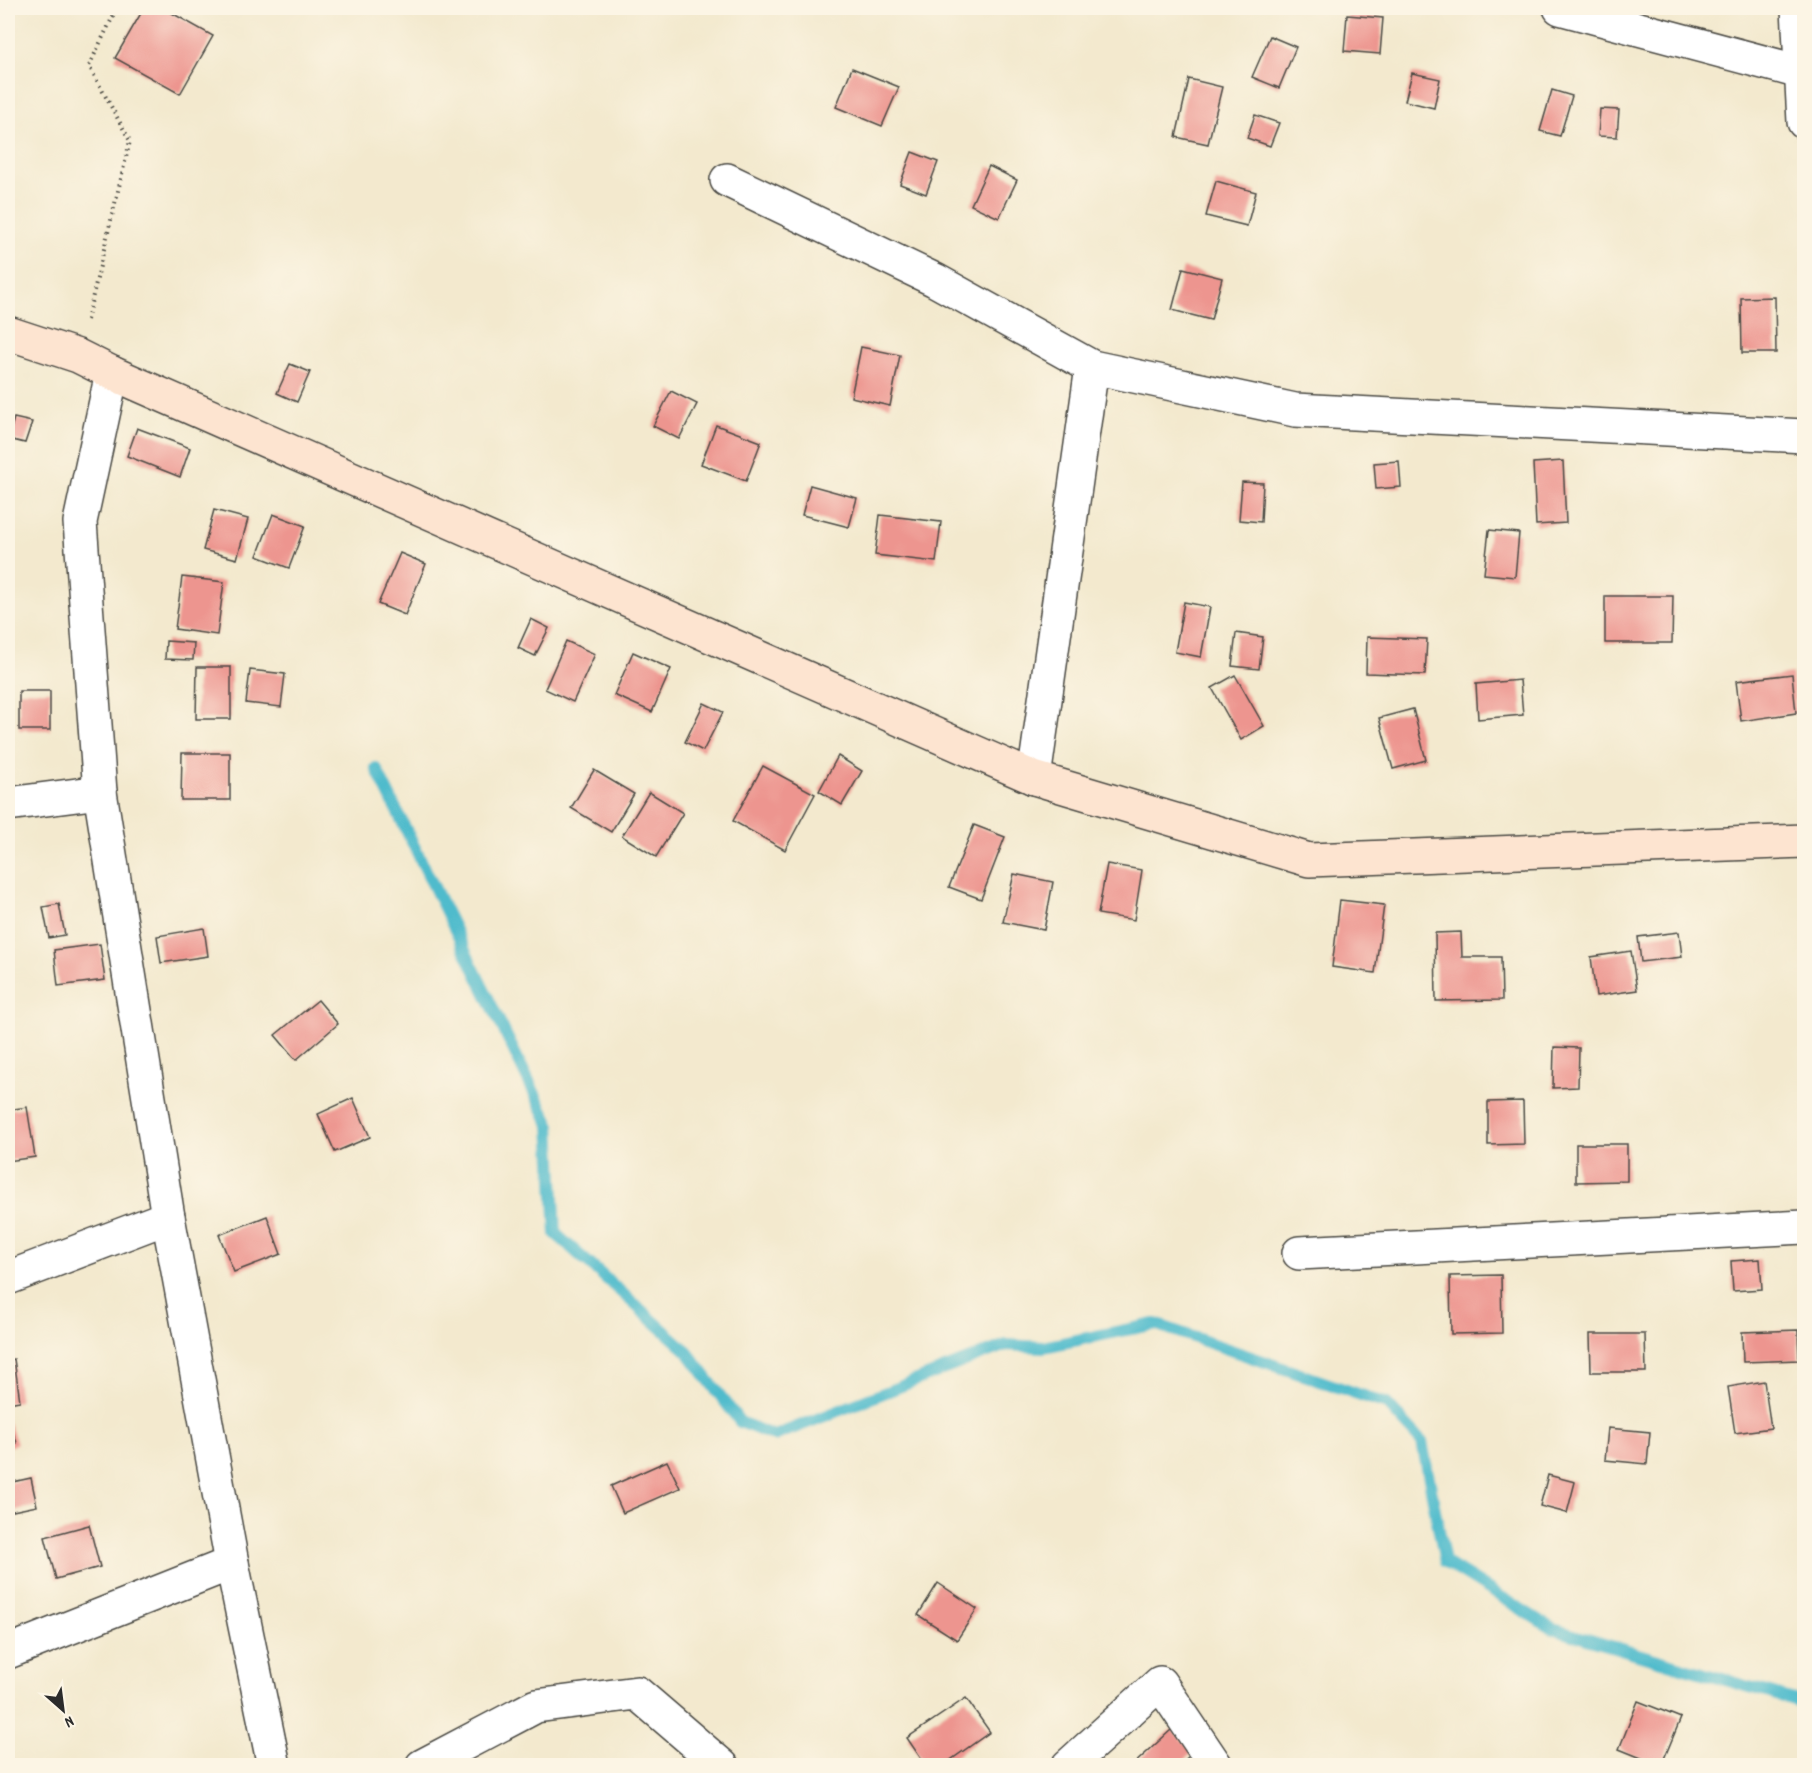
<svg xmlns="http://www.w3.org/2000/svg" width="1812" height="1773" font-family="Dekko,sans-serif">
	<rect width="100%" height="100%" fill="#fcf5e5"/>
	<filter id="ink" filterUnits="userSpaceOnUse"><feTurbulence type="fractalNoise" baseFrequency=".0167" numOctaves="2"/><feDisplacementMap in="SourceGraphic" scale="12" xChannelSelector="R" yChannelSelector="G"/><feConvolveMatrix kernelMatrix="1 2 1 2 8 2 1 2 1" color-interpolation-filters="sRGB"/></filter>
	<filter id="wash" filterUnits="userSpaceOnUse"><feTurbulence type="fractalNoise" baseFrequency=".008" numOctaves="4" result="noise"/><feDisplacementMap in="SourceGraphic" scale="24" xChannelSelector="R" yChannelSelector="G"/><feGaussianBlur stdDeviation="1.35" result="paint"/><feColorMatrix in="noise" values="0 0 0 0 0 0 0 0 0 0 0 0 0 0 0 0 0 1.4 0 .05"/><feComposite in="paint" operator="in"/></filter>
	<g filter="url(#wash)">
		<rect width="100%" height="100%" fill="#f3e9ce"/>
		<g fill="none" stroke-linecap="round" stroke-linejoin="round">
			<polyline stroke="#50bbcc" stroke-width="12" points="376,768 550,1125 556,1234 686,1350 740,1422 774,1436 1006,1345 1043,1347 1155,1324 1387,1404 1422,1442 1445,1562 1553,1629 1804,1703"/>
		</g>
		<g id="blocks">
			<g fill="#ed958f">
				<polygon points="144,8 163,8 213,36 180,94 115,58"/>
				<polygon points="1347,15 1383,18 1380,54 1344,51"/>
				<polygon points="1270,36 1296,47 1279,88 1252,77"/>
				<polygon points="852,68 899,87 882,126 836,107"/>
				<polygon points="1412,73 1440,79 1434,108 1405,101"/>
				<polygon points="1189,79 1222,87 1208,144 1176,137"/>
				<polygon points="1552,90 1572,96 1560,136 1540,131"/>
				<polygon points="1600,109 1619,110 1617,137 1598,136"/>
				<polygon points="1255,115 1279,123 1270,146 1247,138"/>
				<polygon points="912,152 938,162 926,194 900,184"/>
				<polygon points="989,166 1017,180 999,218 971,205"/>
				<polygon points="1216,181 1256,192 1247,226 1206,216"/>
				<polygon points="1183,268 1222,278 1211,320 1172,310"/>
				<polygon points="1775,297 1776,353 1742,353 1741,298"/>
				<polygon points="861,347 900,355 890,406 851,397"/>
				<polygon points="290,364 310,372 297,402 277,393"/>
				<polygon points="671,391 697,404 679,439 653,426"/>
				<polygon points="14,418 32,422 25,443 8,439"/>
				<polygon points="716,425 761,442 746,481 701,464"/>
				<polygon points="137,428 190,448 180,477 127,456"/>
				<polygon points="1399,461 1401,487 1376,489 1374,463"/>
				<polygon points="1563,461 1566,523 1536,525 1533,463"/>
				<polygon points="1242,482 1263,483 1261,522 1239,520"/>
				<polygon points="810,485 857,498 849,527 802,515"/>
				<polygon points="214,510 248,519 237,559 203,550"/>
				<polygon points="273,514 305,526 289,568 257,556"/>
				<polygon points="880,515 941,522 936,562 875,555"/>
				<polygon points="1489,530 1519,533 1515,577 1484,574"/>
				<polygon points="400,553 426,564 405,615 378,604"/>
				<polygon points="182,577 224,582 217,635 175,629"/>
				<polygon points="1605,596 1673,596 1672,643 1605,643"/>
				<polygon points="1184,602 1210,607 1201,657 1175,652"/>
				<polygon points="531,619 549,628 535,656 518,648"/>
				<polygon points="1236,633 1263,637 1259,669 1232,666"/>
				<polygon points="1367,637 1427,639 1425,675 1366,673"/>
				<polygon points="166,641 194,643 193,660 165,659"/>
				<polygon points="566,641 595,654 573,702 545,689"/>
				<polygon points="633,652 671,669 652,712 614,695"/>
				<polygon points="197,667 231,667 231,719 196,719"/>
				<polygon points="250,670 285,674 281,707 246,703"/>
				<polygon points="1792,674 1796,713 1741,721 1736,681"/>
				<polygon points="1235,675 1264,726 1241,740 1212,688"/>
				<polygon points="1520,680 1523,715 1478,719 1476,684"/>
				<rect x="19" y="691" width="31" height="39"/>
				<polygon points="704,703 723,712 703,751 685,742"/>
				<polygon points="1413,709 1426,760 1393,769 1379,718"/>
				<polygon points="182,753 230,753 230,800 181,800"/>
				<polygon points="838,756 862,771 842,805 819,791"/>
				<polygon points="763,766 815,794 785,850 733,821"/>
				<polygon points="594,770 634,794 611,832 571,808"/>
				<polygon points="649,792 683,813 656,857 622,836"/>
				<polygon points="974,825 1005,837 981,899 949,887"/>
				<polygon points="1107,864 1142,870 1134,920 1098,914"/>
				<polygon points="1014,874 1053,882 1044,930 1003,922"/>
				<polygon points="1340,900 1384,905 1375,973 1332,967"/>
				<polygon points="59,904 65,935 49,938 43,907"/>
				<polygon points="204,928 208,956 161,963 157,936"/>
				<polygon points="1461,932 1462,957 1501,957 1502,1000 1436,1001 1435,933"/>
				<polygon points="1679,932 1682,957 1641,962 1638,937"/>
				<polygon points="100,944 105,980 58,986 54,950"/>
				<polygon points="1631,951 1637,990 1596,996 1591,957"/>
				<polygon points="318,1000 338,1024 296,1060 275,1035"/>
				<polygon points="1554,1047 1579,1048 1578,1087 1553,1088"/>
				<polygon points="353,1098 370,1137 335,1152 318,1114"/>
				<polygon points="1523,1101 1524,1144 1488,1145 1488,1102"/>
				<polygon points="27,1107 35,1157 8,1161 8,1110"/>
				<polygon points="1576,1144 1627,1144 1627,1181 1576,1182"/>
				<polygon points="267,1216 281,1254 234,1272 219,1235"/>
				<polygon points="1760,1259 1762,1289 1733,1291 1731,1261"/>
				<polygon points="1501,1275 1502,1333 1451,1334 1450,1276"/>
				<polygon points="1798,1330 1799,1360 1743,1362 1742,1332"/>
				<polygon points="1590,1334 1645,1334 1646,1372 1591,1372"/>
				<polygon points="14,1359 20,1401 8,1403 8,1360"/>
				<polygon points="1764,1381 1771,1428 1735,1433 1728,1387"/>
				<polygon points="8,1421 17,1443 8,1448"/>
				<polygon points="1608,1428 1650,1432 1647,1464 1605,1460"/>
				<polygon points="667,1461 680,1488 623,1513 611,1486"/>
				<polygon points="1548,1475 1575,1482 1567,1513 1540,1506"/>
				<polygon points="31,1478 37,1506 8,1512 8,1483"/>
				<polygon points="89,1525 100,1567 56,1579 45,1537"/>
				<polygon points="938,1583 977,1609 957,1640 918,1615"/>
				<polygon points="966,1698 990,1732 942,1766 926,1766 907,1738"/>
				<polygon points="1638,1701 1681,1718 1661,1766 1619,1749"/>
				<polygon points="1172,1729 1193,1752 1179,1766 1132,1766"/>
			</g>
		</g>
	</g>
	<g filter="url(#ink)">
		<use href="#blocks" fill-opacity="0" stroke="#494843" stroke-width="1.5"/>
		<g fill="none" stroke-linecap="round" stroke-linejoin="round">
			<g stroke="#494843" stroke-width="36">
				<g id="street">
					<polyline points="1560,8 1804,73"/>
					<polyline points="1798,8 1804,122"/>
					<polyline points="727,180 935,280 1092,367 1295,410 1804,436"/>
					<polyline points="112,373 80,522 100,792 168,1217 232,1563 274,1766"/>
					<polyline points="1034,778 1092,367"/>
					<polyline points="8,804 100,792"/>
					<polyline points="1299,1253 1804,1227"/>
					<polyline points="8,1278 168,1217"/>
					<polyline points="8,1652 232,1563"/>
					<polyline points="422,1766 536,1706 637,1693 722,1766"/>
					<polyline points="1068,1766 1160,1683 1216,1766"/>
				</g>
			</g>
			<g stroke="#494843" stroke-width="36">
				<polyline id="secondary" points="8,333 78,356 112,373 1034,778 1309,860 1804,841"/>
			</g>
			<polyline stroke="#494843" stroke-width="4" stroke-dasharray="1.5 4.5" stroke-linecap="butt" points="87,320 130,141 89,66 117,8"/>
			<use href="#street" stroke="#fff" stroke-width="33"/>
			<use href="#secondary" stroke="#fde4d0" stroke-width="33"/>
		</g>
	</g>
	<rect width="1812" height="1773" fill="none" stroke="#fcf5e5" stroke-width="30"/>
	<g transform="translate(63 1710) rotate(152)" stroke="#fcf5e5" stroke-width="4.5" paint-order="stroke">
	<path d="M0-4.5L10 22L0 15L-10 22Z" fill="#2b2b2b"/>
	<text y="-9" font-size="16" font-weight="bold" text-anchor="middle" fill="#2b2b2b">N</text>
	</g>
</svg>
